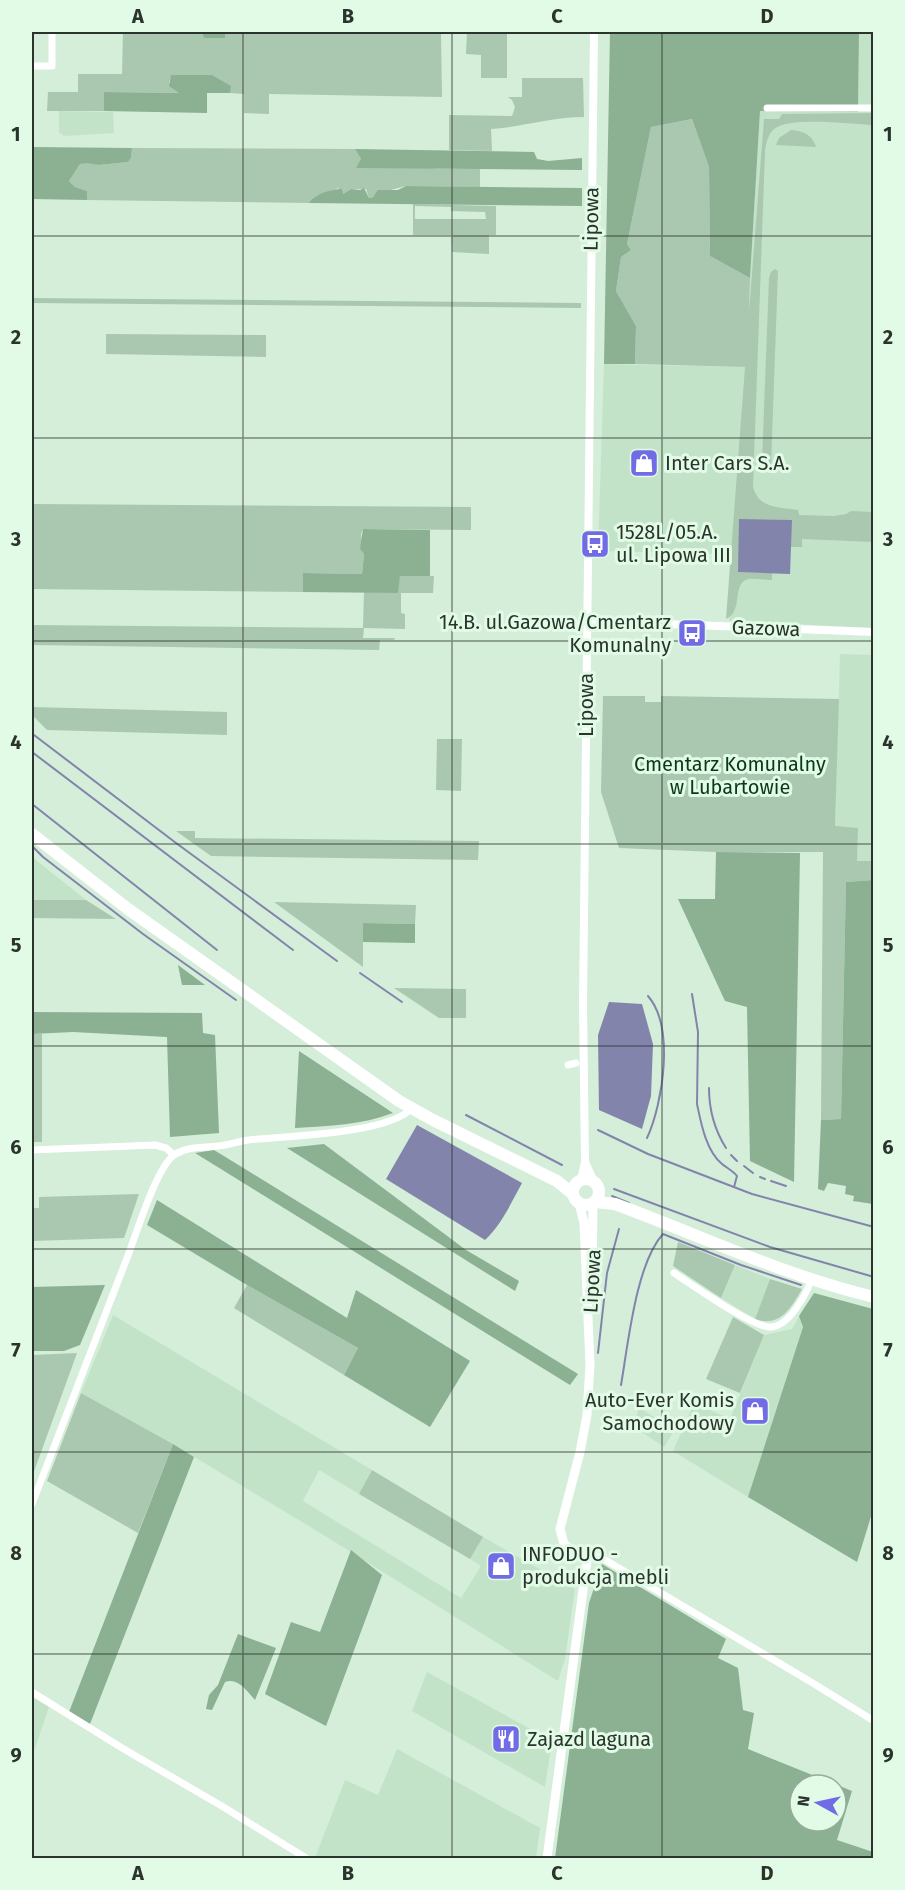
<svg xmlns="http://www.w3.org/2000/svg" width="905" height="1890" font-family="'Fira Sans',sans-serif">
	<rect width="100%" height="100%" fill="#d4eed9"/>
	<g fill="#c3e3c9">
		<polygon points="859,32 873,32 873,628 729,621 730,554 598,551 604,364 747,367 750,278 760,110 858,112"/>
		<polygon points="59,111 113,112 114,133 64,136 59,132"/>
		<polygon points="840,654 873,655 873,861 857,861 835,827"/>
		<polygon points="32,857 86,900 32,900"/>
		<polygon points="735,1265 770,1279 755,1319 721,1298"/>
		<polygon points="113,1315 372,1470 359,1494 319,1470 303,1501 461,1598 481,1566 470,1559 483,1537 575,1589 565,1659 558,1681 317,1531 173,1444 81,1393"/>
		<polygon points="799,1316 803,1327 748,1497 673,1451 694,1403 730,1419 764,1335 792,1329"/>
		<polygon points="639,1408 675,1429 664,1447 633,1426"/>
		<polygon points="427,1672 552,1741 545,1787 412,1711"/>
		<polygon points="32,1697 49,1707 32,1757"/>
		<polygon points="397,1749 540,1828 536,1858 315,1858 345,1780 378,1795"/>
	</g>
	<g fill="#aac8af" fill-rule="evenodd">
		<polygon points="123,32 202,32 205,38 225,38 225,32 441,33 442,97 269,94 269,114 244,113 244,94 230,93 230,86 211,75 172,75 169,82 174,89 180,93 105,92 104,111 47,111 48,92 78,92 78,74 122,74"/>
		<polygon points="467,32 507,32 507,78 481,78 481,55 466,54"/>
		<path d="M 522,78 L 583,78 L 584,117 C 552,117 522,127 491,129 L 492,151 L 449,150 L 449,115 L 512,116 L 515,107 L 512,100 L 508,97 L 522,97 Z"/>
		<path d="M 873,113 L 873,125 C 852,124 789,116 774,129 C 768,135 766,143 765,151 L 753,487 C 759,509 779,507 798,510 L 799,515 L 834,516 L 846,514 L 851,511 L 873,512 L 873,542 L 802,539 L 802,547 L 791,547 L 791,520 L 738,572 L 772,573 L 772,580 C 765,580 755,578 748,579 C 731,584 744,611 726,619 L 745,367 L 635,364 L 636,326 L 616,291 L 621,257 L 631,250 L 627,244 L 651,127 L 692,119 L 709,167 L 710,256 L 750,278 L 749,312 L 764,119 L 779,119 L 782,114 Z"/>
		<path d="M 791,130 C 803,131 812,134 816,147 L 776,145 L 779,138 Z"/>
		<path d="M 132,148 L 355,149 L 361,159 L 440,169 L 480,169 L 480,187 L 406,186 L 375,194 L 372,198 L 369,198 L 366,189 L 351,189 L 343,194 L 338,188 C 329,193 314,193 309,203 L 87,200 L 87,191 L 75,187 L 69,181 L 80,164 L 87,162 L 99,165 L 128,162 L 131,158 Z"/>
		<path d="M 413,204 L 496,206 L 496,235 L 489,235 L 489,254 L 452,252 L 451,235 L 413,235 ZM 415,206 L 451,207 L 451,211 L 485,212 L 486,219 L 415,219 Z"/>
		<polygon points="775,269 778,271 771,466 766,469 762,461 769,278 771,272"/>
		<polygon points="32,298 581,303 581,308 32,303"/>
		<polygon points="106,334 266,335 266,357 106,354"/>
		<polygon points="32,504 471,507 471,530 363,529 361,534 362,544 360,549 364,554 362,574 303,573 303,592 32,589"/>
		<polygon points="400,575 434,576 433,593 401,593 401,613 405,614 405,629 364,628 363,638 395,638 394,640 380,640 379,650 32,645 32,625 363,628 364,592 397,593"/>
		<polygon points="603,696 645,696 645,702 661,702 661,696 839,699 835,826 858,828 857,861 874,861 873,880 846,882 841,1119 821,1120 823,852 716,852 619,848 601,792"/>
		<polygon points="32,707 227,712 227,735 47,730 32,715"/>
		<polygon points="437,739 462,739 461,791 436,790"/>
		<polygon points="176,831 195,831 195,838 479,841 478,860 211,856"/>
		<polygon points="32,900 86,900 116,919 32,918"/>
		<polygon points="274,902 416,905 415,924 363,923 363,967"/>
		<polygon points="394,988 466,989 466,1018 439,1018"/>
		<rect x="32" y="1034" width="10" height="108"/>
		<polygon points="139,1194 124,1238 32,1241 32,1208 39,1208 39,1197"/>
		<polygon points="678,1242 735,1265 721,1298 673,1266"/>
		<path d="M 770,1279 L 802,1289 C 791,1308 780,1328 755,1319 Z"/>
		<polygon points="247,1285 358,1348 344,1375 234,1308"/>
		<polygon points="733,1317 764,1335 740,1393 706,1379"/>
		<polygon points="77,1353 32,1477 32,1355"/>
		<polygon points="81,1393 173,1444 138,1533 47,1481"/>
		<polygon points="372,1470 483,1537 470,1559 359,1494"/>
	</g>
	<g fill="#8bb092" fill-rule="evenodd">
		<polygon points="202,32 225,32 225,38 204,38"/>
		<polygon points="610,32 859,32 858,112 760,111 750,278 710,256 709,167 692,119 651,127 627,244 631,250 621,257 616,291 636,326 635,364 604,364"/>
		<polygon points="171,75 212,75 231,86 230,93 207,93 207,113 104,111 104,92 179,93 169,86"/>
		<polygon points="32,147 132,148 131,158 128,162 99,165 87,163 80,164 69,181 75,187 87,191 87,200 32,199"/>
		<polygon points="355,149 534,152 537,159 548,161 582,158 582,170 356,168 361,159"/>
		<path d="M 406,186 L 582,188 L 582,206 L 309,203 C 314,194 332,189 342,189 L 343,194 L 351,189 L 360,190 L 364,188 L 369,198 L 372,198 L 378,190 L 398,190 Z"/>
		<polygon points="363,529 430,530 430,576 400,576 398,593 303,592 303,573 362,574 364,554 360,549"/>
		<polygon points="716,852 800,853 794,1182 750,1161 747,1007 725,1001 678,899 715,899"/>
		<polygon points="873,880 874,880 873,1204 853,1201 854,1196 845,1194 846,1186 828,1183 824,1191 818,1189 821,1120 841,1119 846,882"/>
		<polygon points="363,923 415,924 415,943 363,942"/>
		<polygon points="178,965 205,985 182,985"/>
		<polygon points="32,1012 202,1013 203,1033 215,1035 219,1133 170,1137 167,1037 73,1032 32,1034"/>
		<path d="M 299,1051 L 393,1113 C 361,1125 329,1126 295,1128 Z"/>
		<polygon points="324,1144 466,1250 519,1281 515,1291 287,1148"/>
		<polygon points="214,1150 578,1374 570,1385 195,1153"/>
		<polygon points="157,1200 347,1318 356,1290 470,1361 430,1427 344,1375 358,1348 247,1285 147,1225"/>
		<polygon points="105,1285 80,1345 64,1351 32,1351 32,1287"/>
		<polygon points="814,1293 873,1309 873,1510 857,1562 748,1497 803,1327 799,1316"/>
		<polygon points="173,1444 194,1457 90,1724 69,1712"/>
		<polygon points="351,1550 382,1575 326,1726 265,1694 291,1622 320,1632"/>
		<path d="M 602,1564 L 726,1639 L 718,1658 L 738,1668 L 743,1710 L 754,1713 L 748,1749 L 852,1791 L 837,1840 L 873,1852 L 873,1858 L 555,1858 L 589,1603 ZM 800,1785 L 836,1785 L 836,1821 L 800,1821 Z"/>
		<path d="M 238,1634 L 276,1648 L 255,1700 C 247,1691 238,1677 225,1682 L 212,1710 L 206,1709 L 209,1695 L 218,1685 Z"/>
	</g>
	<g fill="#8284ab">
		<polygon points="739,519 792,520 790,574 738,572"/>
		<polygon points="609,1002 642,1004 653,1044 651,1096 642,1129 599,1110 598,1035"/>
		<path d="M 417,1125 L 522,1183 C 511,1203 502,1224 485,1240 L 386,1179 Z"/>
	</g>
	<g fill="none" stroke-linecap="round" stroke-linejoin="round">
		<g stroke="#8284ab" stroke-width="2">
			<polyline points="34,735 176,843 337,961"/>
			<polyline points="32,752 293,950"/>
			<polyline points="32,804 217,950"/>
			<polyline points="32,846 43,857 143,934 236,1000"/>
			<polyline points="360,973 402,1002"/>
			<path d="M 692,994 L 698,1032 L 697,1104 C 701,1123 706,1151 722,1164 C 727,1168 733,1171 737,1176 L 734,1187"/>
			<path d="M 709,1088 C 709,1110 714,1129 726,1148"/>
			<polyline points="466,1115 562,1165"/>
			<polyline points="598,1130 648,1154 752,1194 874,1227"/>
			<path d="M 647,1138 C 663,1103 675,1027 648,996"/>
			<polyline points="731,1155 737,1161"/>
			<polyline points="744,1166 753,1173"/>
			<polyline points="760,1177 765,1179"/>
			<polyline points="771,1181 786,1186"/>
			<polyline points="614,1189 770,1247 874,1277"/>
			<polyline points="612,1196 629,1203"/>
			<polyline points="598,1353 607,1273 619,1229"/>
			<path d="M 621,1385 C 628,1345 636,1263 663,1234 L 741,1265 L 801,1285"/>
		</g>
		<g stroke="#fff" stroke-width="7">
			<polyline points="32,66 52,66 52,32"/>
			<polyline points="767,108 874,108"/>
			<polyline points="568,1065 576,1063"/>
			<polyline points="32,1150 155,1145 166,1148 174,1155"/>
			<path d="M 674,1273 C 691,1284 754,1329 771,1327 C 789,1326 806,1295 811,1280"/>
			<path d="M 32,1504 C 63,1422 95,1340 127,1258 C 136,1235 156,1168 174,1155 C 187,1146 203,1148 218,1146 C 229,1145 239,1141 249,1140 C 286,1136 389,1134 412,1108"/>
			<polyline points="588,1553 602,1558 811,1682 874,1721"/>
			<polyline points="32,1692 122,1748 220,1805 306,1858"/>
		</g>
		<g stroke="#fff" stroke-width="8">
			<polyline points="587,621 874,632"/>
			<polyline points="585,1162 594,1182"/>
			<polyline points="581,1180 585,1162 583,1004 594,32"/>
		</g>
		<g stroke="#fff" stroke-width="9">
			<polyline points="592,1287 593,1203"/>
			<polyline points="547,1858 588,1553 569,1548 564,1544 560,1529 580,1452 587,1415 590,1365 584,1223 579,1203"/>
		</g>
		<g stroke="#fff" stroke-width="12">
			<polyline points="32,834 128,909 399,1101 433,1120 557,1181 573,1194"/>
			<circle cx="586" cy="1192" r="13"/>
			<path d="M 595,1202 L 615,1204 C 702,1236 782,1275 874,1297"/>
		</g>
	</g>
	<path fill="none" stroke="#2b342c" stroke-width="1.5" stroke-opacity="0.55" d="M 243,32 L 243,1858M 452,32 L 452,1858M 662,32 L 662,1858M 32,236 L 874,236M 32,438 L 874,438M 32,641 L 874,641M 32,844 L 874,844M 32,1046 L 874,1046M 32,1249 L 874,1249M 32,1452 L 874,1452M 32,1654 L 874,1654"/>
	<defs>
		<g id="shop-square" transform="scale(1.5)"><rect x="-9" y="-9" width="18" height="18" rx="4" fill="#726be6" stroke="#e1fbe6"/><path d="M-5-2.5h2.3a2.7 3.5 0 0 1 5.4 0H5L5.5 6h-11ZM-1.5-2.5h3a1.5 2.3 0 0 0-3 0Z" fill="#fff"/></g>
		<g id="bus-square" transform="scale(1.5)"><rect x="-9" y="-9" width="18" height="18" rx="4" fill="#726be6" stroke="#e1fbe6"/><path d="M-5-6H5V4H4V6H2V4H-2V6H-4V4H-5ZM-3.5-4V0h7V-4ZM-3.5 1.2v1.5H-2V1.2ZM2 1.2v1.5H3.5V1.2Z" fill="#fff"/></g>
		<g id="restaurant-square" transform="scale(1.5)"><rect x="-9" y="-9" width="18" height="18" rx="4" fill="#726be6" stroke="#e1fbe6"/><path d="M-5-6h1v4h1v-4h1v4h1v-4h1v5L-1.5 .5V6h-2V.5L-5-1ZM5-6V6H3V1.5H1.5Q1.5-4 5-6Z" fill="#fff"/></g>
	</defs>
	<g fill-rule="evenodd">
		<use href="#shop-square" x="644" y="463"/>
		<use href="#bus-square" x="595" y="544"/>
		<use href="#bus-square" x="692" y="633"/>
		<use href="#shop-square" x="755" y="1411"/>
		<use href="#shop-square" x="501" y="1566"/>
		<use href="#restaurant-square" x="506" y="1739"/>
	</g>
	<g text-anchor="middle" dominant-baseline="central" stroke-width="6" stroke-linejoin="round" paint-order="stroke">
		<g font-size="20" fill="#2b342c" stroke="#e1fbe6">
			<text transform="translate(591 219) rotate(-89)">Lipowa</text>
			<text transform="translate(766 628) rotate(2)">Gazowa</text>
			<text transform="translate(586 705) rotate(-90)">Lipowa</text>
			<text transform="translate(592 1281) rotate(-87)">Lipowa</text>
		</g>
		<g font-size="20" fill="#2b342c" stroke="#e1fbe6" text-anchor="start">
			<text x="665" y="463">Inter Cars S.A.</text>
			<text x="616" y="532">1528L/05.A.<tspan x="616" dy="23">ul. Lipowa III</tspan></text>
			<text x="671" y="622" text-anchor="end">14.B. ul.Gazowa/Cmentarz<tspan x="671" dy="23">Komunalny</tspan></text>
			<text x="734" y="1400" text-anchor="end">Auto-Ever Komis<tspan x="734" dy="23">Samochodowy</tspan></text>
			<text x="522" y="1554">INFODUO -<tspan x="522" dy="23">produkcja mebli</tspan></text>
			<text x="527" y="1739">Zajazd laguna</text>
		</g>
		<g font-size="20" fill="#0b371a" stroke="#e1fbe6">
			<text x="730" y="764">Cmentarz Komunalny<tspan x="730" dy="23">w Lubartowie</tspan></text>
		</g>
	</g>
	<rect width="905" height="1890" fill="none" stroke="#e1fbe6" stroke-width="66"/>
	<g transform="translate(818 1803) rotate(278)"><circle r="28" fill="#e1fbe6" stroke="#98ab9c" stroke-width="1.5"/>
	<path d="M0-4.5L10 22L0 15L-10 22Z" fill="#726be6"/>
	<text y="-9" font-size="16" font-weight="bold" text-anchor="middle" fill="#2b342c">N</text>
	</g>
	<rect x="33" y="33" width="839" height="1824" fill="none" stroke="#2b342c" stroke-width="2"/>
	<g font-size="20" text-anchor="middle" font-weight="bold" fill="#2b342c">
		<text x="138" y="23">A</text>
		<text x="348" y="23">B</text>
		<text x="557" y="23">C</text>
		<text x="767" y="23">D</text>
		<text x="16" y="141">1</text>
		<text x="888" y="141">1</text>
		<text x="16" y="344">2</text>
		<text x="888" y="344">2</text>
		<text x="16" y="546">3</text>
		<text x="888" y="546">3</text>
		<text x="16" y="749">4</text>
		<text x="888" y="749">4</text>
		<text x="16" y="952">5</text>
		<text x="888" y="952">5</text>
		<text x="16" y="1154">6</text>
		<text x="888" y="1154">6</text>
		<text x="16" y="1357">7</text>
		<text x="888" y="1357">7</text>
		<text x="16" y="1560">8</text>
		<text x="888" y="1560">8</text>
		<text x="16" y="1762">9</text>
		<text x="888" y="1762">9</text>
		<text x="138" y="1880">A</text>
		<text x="348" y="1880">B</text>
		<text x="557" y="1880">C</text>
		<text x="767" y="1880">D</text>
	</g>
</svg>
